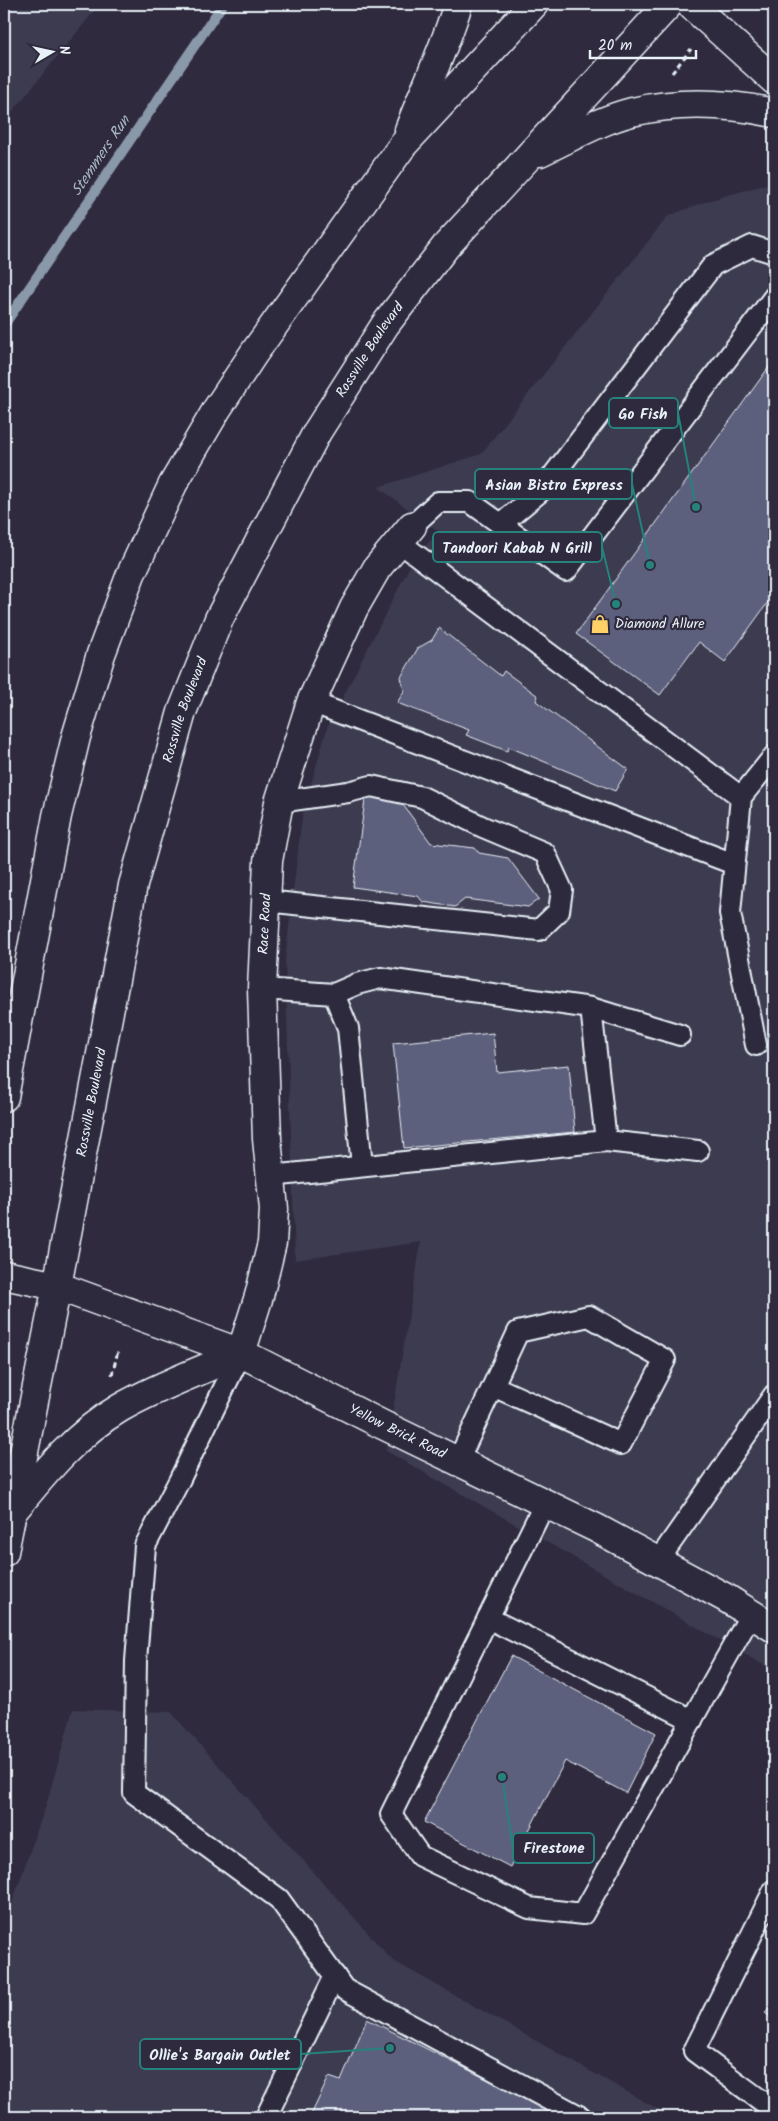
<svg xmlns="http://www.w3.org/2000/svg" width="778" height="2121" font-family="Kalam,sans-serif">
	<rect width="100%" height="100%" fill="#2f2a3d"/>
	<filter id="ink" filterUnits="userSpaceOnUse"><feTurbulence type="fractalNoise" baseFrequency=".02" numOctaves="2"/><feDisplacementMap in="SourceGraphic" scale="10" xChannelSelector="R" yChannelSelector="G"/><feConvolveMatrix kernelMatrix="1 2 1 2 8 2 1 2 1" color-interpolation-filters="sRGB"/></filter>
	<g filter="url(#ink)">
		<g fill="#3d3a50">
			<polygon points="4,4 100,4 4,122"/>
			<polygon points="774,182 774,1671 386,1451 421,1242 295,1260 285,960 302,816 327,728 415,556 439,532 378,487 481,454 668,216 707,201"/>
			<polygon points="73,1709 171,1712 392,1960 672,2117 4,2117 4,1926 47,1802"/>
		</g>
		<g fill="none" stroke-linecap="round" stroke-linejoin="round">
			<polyline stroke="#8a99aa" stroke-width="10" points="4,325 223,4"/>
		</g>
		<g fill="#5d607d" stroke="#e8f1f8">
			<polygon points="774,360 774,594 725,662 699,642 660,695 576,634"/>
			<polygon points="439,628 501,676 504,671 538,696 536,701 628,769 615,791 509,747 507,751 466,735 469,730 397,703 404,691 401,677 418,648 432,640"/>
			<polygon points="366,793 398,798 431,843 475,848 479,853 508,858 539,899 528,907 465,899 455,907 423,902 418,896 353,887"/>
			<polygon points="493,1033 497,1072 569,1065 575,1132 404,1148 393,1043"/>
			<polygon points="511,1656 656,1733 626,1793 565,1761 510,1867 424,1822"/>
			<polygon points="774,2000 774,2019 765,2013"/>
			<polygon points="367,2019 563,2117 310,2117 329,2077 341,2081"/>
		</g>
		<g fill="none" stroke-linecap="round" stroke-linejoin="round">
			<g stroke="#e8f1f8" stroke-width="24">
				<g id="service">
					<polyline points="501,524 542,490 713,265 752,246 774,253"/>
					<polyline points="412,526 438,502 470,502 566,571 774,297"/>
					<polyline points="399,542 741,797"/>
					<polyline points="311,702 734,864"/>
					<polyline points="266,901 539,930 559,911 562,890 545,853 483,827 422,797 371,786 348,792 279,802"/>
					<polyline points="262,989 334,994 348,1028 362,1166"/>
					<polyline points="334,994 357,984 380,978 591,1008 680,1035"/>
					<polyline points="591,1008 606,1141"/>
					<polyline points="756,1045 730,913 741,797 774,756"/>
					<polyline points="271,1176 606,1141 698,1151"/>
					<polyline points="241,1353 179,1481 145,1546 136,1661 134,1793 279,1899 344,1989 581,2117"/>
					<polyline points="458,1461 518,1332 589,1316 665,1360 621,1444 493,1386"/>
					<polyline points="545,1503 391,1814 420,1856 529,1908 583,1914 751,1614"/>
					<polyline points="658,1561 774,1395"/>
					<polyline points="488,1618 692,1720"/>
					<polyline points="774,1890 694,2051 774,2110"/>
					<polyline points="266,2117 335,1976"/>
				</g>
			</g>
			<g stroke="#e8f1f8" stroke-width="31">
				<g id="minor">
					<path id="s1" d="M 4,1275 L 57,1286 L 241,1353 L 383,1425 L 596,1528 L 726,1598 L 774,1628"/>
					<path id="s2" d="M 241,1353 L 259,1296 L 272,1243 L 274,1209 L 267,1139 L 262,989 L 268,861 L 279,802 L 311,702 L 354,608 L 377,568 L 412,526"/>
				</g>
			</g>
			<g stroke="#e8f1f8" stroke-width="31">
				<g id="secondary">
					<polyline points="690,4 774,80"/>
					<path d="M 409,130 C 425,88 445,47 458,4"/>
					<path d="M 540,152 C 570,138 600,120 632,112 C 679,101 727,103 774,113"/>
					<polyline points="4,1097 57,816 76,737 101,654 131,574 173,484 217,409 254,353 403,145 534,4"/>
					<path d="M 14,1510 C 45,1472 77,1433 120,1408 C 158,1386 201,1371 241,1353"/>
					<path id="s3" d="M 4,1552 L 57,1286 L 133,885 L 182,712 L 219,619 L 317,432 L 385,325 L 446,246 L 669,4"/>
				</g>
			</g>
			<g stroke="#e8f1f8" stroke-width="3" stroke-dasharray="5 4" stroke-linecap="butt">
				<polyline points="672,73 691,49"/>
				<polyline points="112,1375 118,1351"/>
			</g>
			<use href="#service" stroke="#2f2a3d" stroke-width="20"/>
			<use href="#minor" stroke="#2f2a3d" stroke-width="28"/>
			<use href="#secondary" stroke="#2f2a3d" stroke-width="28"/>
		</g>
	</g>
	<defs>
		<g id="shop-bare" transform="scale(1.5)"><path d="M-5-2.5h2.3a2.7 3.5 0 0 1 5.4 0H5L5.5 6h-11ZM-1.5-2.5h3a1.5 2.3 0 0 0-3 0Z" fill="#ffd166" stroke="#2f2a3d" stroke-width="2.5" paint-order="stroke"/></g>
	</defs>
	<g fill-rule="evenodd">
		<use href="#shop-bare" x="600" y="624"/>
	</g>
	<g text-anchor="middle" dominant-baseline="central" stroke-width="4.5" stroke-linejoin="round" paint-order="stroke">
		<g font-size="14" fill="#e8f1f8" stroke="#2f2a3d">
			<text stroke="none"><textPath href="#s3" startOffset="1268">Rossville Boulevard</textPath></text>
			<text stroke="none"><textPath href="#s3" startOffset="862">Rossville Boulevard</textPath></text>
			<text stroke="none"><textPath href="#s2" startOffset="434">Race Road</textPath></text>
			<text stroke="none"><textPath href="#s3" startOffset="458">Rossville Boulevard</textPath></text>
			<text stroke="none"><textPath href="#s1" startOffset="425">Yellow Brick Road</textPath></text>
		</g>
		<g font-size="14" fill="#e8f1f8" stroke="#2f2a3d" text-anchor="start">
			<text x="615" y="624">Diamond Allure</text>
		</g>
		<g font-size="15" font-style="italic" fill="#a9b7c4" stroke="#2f2a3d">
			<text transform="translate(101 156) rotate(-56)">Stemmers Run</text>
		</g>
	</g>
	<path fill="none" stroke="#25827c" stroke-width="2" d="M696 507L678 413M650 565L632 484M616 604L602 547M502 1777L513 1848M390 2048L301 2054"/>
	<g fill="#25827c" stroke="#2f2a3d" stroke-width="2">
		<circle cx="696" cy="507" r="5"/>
		<circle cx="650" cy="565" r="5"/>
		<circle cx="616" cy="604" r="5"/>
		<circle cx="502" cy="1777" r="5"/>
		<circle cx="390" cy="2048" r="5"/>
	</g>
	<g fill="#2f2a3d" stroke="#25827c" stroke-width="2">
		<rect x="609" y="398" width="69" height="30" rx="5"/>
		<rect x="475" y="469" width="157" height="30" rx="5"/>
		<rect x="433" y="532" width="169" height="30" rx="5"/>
		<rect x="513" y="1833" width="81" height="30" rx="5"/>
		<rect x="140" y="2039" width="161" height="30" rx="5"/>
	</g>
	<g font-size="15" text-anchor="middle" font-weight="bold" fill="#e8f1f8">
		<text x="643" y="419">Go Fish</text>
		<text x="554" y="490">Asian Bistro Express</text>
		<text x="517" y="553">Tandoori Kabab N Grill</text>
		<text x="554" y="1853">Firestone</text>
		<text x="220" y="2060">Ollie's Bargain Outlet</text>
	</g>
	<rect width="778" height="2121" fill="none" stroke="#2f2a3d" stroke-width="20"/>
	<rect x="10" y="10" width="758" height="2101" fill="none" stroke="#e8f1f8" stroke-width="2" filter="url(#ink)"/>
	<g transform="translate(52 52) rotate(81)" stroke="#2f2a3d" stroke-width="4" paint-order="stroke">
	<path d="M0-4L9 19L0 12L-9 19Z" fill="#e8f1f8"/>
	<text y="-8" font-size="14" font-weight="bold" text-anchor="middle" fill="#e8f1f8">N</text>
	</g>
	<path d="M590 50v8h106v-8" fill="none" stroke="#e8f1f8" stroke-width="2.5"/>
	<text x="598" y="50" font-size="15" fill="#e8f1f8" stroke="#2f2a3d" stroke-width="4" paint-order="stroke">20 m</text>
</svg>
